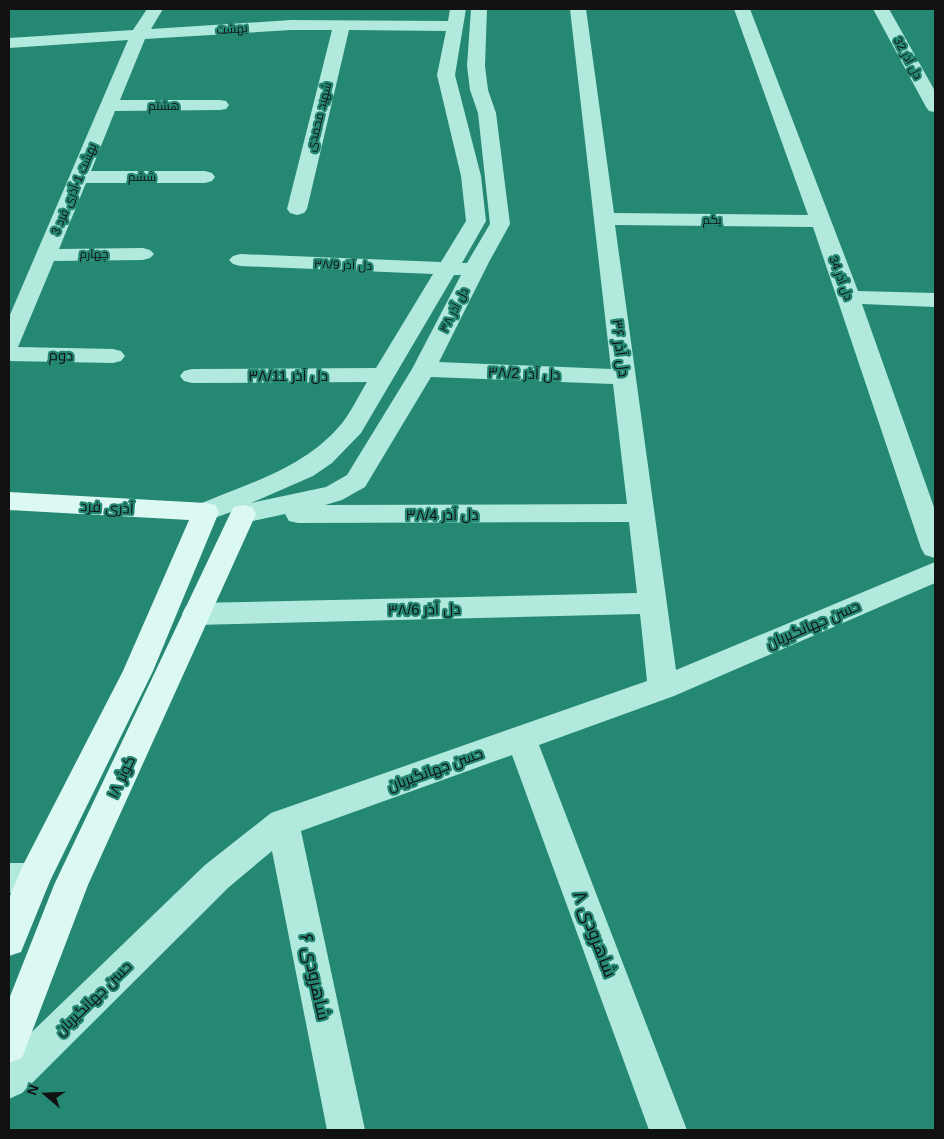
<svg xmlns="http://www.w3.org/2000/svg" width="944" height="1139" font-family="Helvetica,Cairo,sans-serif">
	<rect width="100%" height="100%" fill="#258873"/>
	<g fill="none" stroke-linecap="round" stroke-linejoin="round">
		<g fill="#b1e9dc" fill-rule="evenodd">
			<path d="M 147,9 L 163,9 L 151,29 L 291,20 L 448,21 L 450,9 L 466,9 L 455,75 L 481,176 L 486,221 L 462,263 L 467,263 L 490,224 L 478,113 L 470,90 L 467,66 L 471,9 L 487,9 L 485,66 L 488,90 L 496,113 L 510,224 L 489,262 L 439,362 L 611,369 L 570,9 L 586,9 L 614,213 L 808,215 L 734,9 L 750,9 L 858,291 L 935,293 L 935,307 L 862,304 L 935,510 L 935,558 L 925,555 L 921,548 L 813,227 L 615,225 L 676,670 L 935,562 L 935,583 L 674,696 L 539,745 L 687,1130 L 649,1130 L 512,755 L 301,831 L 365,1130 L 327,1130 L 272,851 L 229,887 L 22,1093 L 9,1099 L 9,1054 L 205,865 L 271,813 L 647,681 L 640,614 L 196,625 L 186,622 L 182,614 L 186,606 L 196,603 L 637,593 L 629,522 L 298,523 L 289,521 L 285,514 L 243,523 L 234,521 L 230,514 L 231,512 L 206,521 L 197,519 L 193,512 L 197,505 C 249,483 306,468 343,422 C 352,410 359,395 367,382 L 192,383 L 184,381 L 180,376 L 184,371 L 192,369 L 376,368 L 433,274 L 240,266 L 233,264 L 229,260 L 233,256 L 240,254 L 441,262 L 466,221 L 461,176 L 437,75 L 446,31 L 349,30 L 307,209 L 304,213 L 297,215 L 290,213 L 287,209 L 332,30 L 291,30 L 145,39 L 120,100 L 220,100 L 226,101 L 229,105 L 226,109 L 220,110 L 115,111 L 91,171 L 205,171 L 212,173 L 215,177 L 212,181 L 205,183 L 86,183 L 59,249 L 143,248 L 150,250 L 154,254 L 150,258 L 143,260 L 54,261 L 18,347 L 113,349 L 121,351 L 125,356 L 121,361 L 113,363 L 9,361 L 9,317 L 128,40 L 9,48 L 9,38 L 133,30 ZM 454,275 L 461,275 L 412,369 L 347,475 L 326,487 L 251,503 L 313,476 L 332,463 L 361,433 ZM 431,377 L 613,384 L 627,504 L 325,505 L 342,500 L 365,487 Z"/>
			<polygon points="873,9 889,9 935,91 935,112 929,111 926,107"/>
			<polygon points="9,863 34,863 46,867 51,878 46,889 34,893 9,893"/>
		</g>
		<g fill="#dbf8f2" fill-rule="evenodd">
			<polygon points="9,492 206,503 215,505 219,512 153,671 50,881 21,952 9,956 9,898 22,867 123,671 189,520 9,510"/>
			<polygon points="243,505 252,507 256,514 88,885 22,1058 9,1063 9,999 54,885 230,514 234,507"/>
		</g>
	</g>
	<g text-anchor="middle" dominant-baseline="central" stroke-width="4.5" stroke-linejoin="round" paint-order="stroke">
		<g font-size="12" fill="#111" stroke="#258873">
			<text transform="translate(232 29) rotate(-4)">بهشت</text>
			<text transform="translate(908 58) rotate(61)">دل آذر 32</text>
			<text x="164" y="106">هشتم</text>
			<text transform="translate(319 117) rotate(-76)">شهید محمدی</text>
			<text x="142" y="177">ششم</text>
			<text transform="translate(74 189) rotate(-67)">بهشت 1-آذری فرد 3</text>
			<text x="712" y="220">یکم</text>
			<text x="94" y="254">چهارم</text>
			<text transform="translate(343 265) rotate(2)">دل آذر ۳۸/9</text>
			<text transform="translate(841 278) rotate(69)">دل آذر 34</text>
			<text transform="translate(454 310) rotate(-63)">دل آذر ۳۸</text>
		</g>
		<g font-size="15" fill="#111" stroke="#258873">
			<text transform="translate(621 348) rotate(83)">دل آذر ۳۶</text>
			<text transform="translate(61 355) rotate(1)">دوم</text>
			<text transform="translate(524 373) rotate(2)">دل آذر ۳۸/2</text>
			<text x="288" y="375">دل آذر ۳۸/11</text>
			<text transform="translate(107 507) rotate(3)">آذری فرد</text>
			<text x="442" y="514">دل آذر ۳۸/4</text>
			<text transform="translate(424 609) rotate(-1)">دل آذر ۳۸/6</text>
			<text transform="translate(813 624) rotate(-23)">حسن جهانگیریان</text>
			<text transform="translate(435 769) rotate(-20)">حسن جهانگیریان</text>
			<text transform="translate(121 777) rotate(-65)">کوثر ۱۸</text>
			<text transform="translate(93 998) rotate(-44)">حسن جهانگیریان</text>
		</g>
		<g font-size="18" fill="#111" stroke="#258873">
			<text transform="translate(595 934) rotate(69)">شاهرودی ۸</text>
			<text transform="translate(315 977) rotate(78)">شاهرودی ۶</text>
		</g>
	</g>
	<rect width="944" height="1139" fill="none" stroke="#111111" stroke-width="20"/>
	<g transform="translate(45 1094) rotate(289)" stroke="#258873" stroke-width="4" paint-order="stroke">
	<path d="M0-4L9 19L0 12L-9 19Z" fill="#111111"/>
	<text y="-8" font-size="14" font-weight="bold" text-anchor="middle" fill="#111111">N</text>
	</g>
</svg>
